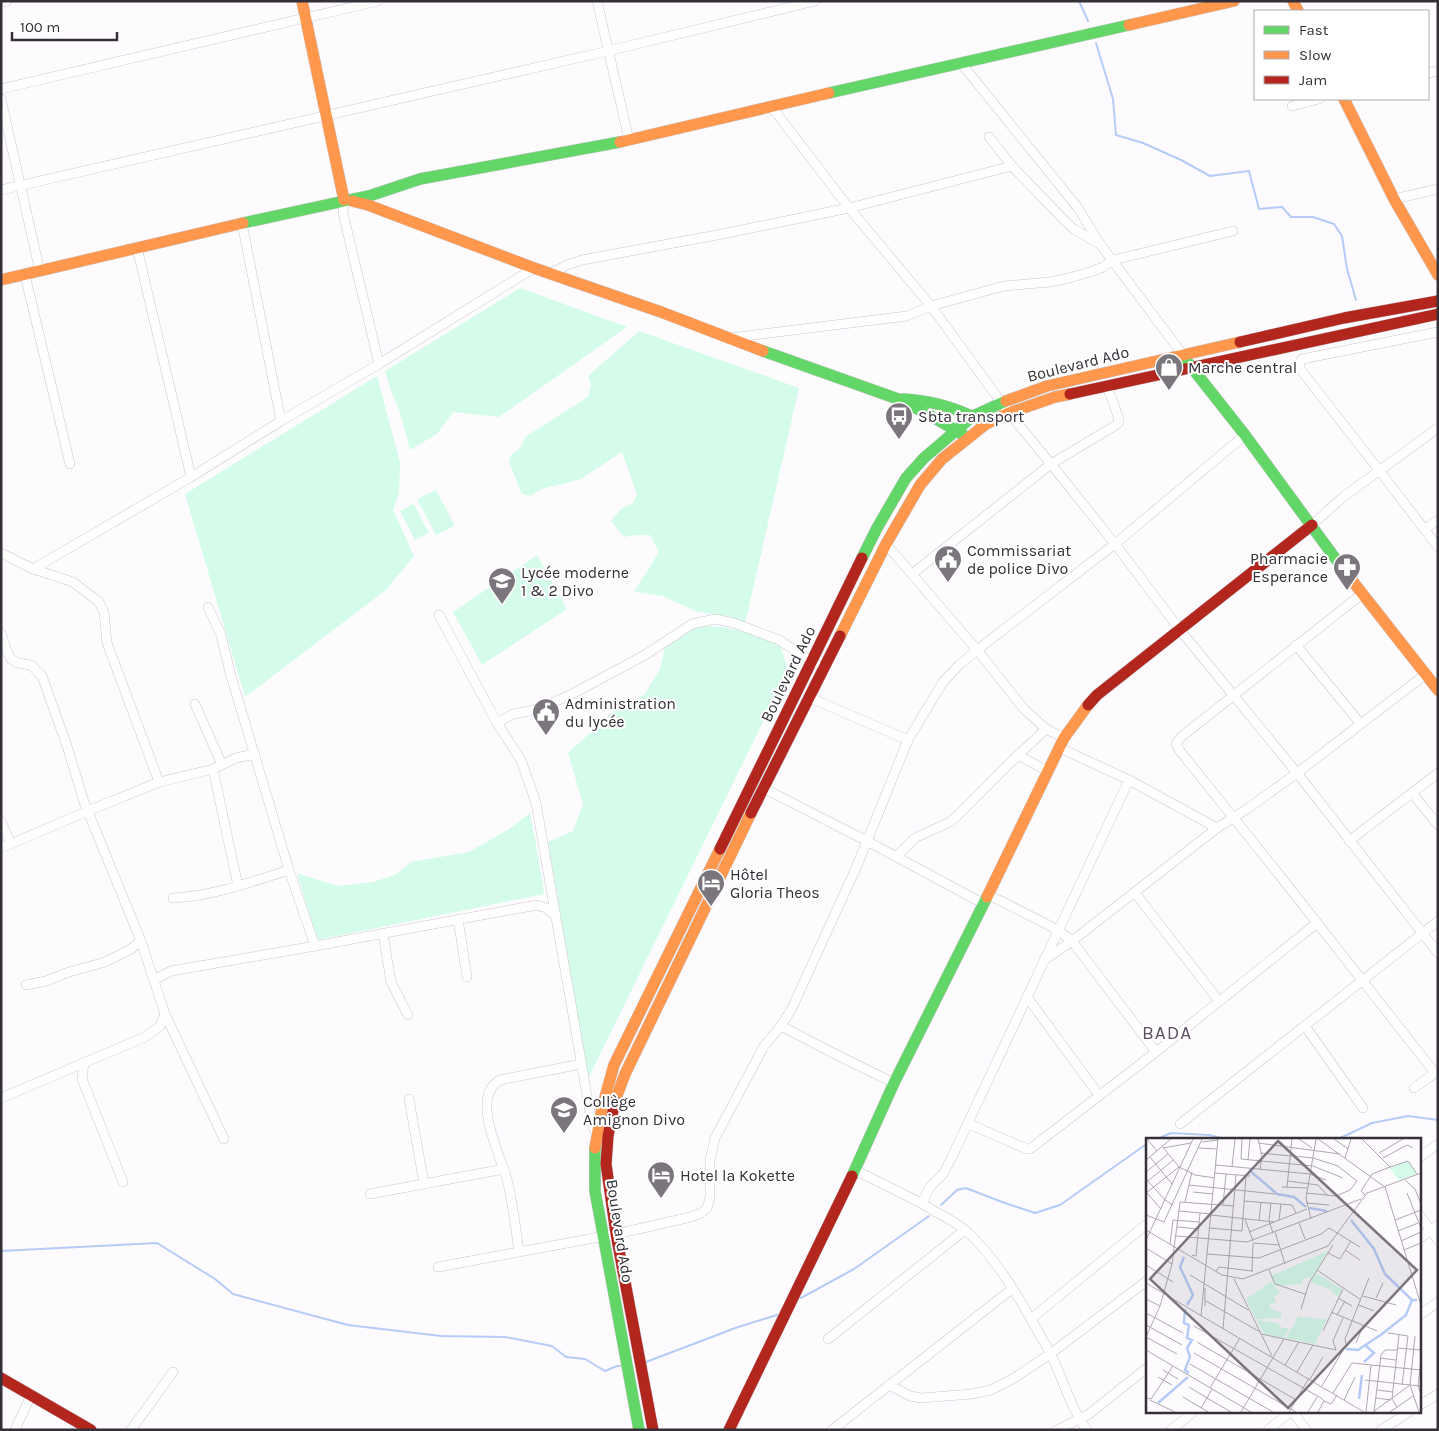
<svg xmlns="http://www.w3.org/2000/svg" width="1439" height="1431" font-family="Karla,sans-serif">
	<rect width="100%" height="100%" fill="#fdfbfe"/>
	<g fill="#d5fcea">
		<polygon points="520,288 627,327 499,417 453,412 437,434 410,450 400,412 391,391 385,371"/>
		<polygon points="639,331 799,388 745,624 728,616 697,612 663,596 634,592 659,552 650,535 636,535 624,537 611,521 621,509 633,503 637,495 622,452 579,480 541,489 531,496 522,494 509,462 511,455 522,446 525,437 588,397 591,385 588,376"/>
		<polygon points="377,376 400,462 399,493 393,510 414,556 386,590 245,697 185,494"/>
		<polygon points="436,490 455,526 436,535 417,499"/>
		<polygon points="414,504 429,533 415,540 400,511"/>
		<polygon points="537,555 567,609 482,665 453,612"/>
		<path d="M 708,626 C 735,627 755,635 780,644 L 788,671 L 588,1079 L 548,842 L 573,831 L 583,804 L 568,753 L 616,709 L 644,695 L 660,669 L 665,646 L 689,629 Z"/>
		<polygon points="530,813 540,866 544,894 317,940 297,873 337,886 373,882 395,875 411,862 469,852 509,829"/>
	</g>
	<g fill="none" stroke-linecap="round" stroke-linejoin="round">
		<g stroke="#b5cbf8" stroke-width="2">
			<polyline points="1079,1 1088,21"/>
			<polyline points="1096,43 1113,99 1116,135 1143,143 1181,160 1210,176 1249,171 1259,209 1282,207 1291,217 1313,217 1334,224 1342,236 1347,269 1356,300"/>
			<polyline points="1155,1140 1171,1133 1209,1135 1229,1140"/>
			<polyline points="1336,1140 1372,1123 1408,1116 1438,1120"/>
			<polyline points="941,1205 957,1190 966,1188 1002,1202 1035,1213 1060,1205 1148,1143"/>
			<polyline points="1,1251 157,1243 215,1279 233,1294 348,1325 441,1336 505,1337 552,1346 566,1357 585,1359 605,1371 617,1366 621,1366"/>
			<polyline points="801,1298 854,1269 929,1216"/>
			<polyline points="646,1362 738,1327 777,1315"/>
		</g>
		<g stroke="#cbc7cd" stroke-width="10">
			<g id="street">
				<polyline points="597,1 629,140"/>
				<polyline points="1,2 7,1"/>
				<polyline points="961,63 1078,208 1100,244 1183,355"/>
				<polyline points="1428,73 1438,71"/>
				<polyline points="1,89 378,1"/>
				<polyline points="1,99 40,272"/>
				<polyline points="771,106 849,208 931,306 1009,413 1051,464 1115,544 1180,630 1297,773 1438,953"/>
				<polyline points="1292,106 1319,99"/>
				<polyline points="989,137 1012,166 1065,221 1075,230 1100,244"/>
				<polyline points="1,190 608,51 815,1"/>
				<polyline points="1394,199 1438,189"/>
				<polyline points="344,200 343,213 379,364"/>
				<polyline points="242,223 281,421"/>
				<polyline points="137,248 191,477"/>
				<polyline points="550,274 567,265 582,260 717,235 849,208 1012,166"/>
				<polyline points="25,275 70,464"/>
				<polyline points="1438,332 1302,359 1299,364 1300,369 1375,465 1438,547"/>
				<polyline points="730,338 907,316 931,306 1004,286 1050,282 1069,278 1093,271 1103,267 1113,260 1233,231"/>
				<polyline points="1312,525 1343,497 1438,428"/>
				<polyline points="1425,529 1438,520"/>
				<polyline points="886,544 977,650 1024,709 1046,729"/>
				<polyline points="1,553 33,569 73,582 99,602 104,612 107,643 159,782"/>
				<polyline points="33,569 191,477 281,421 379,364 534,268"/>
				<polyline points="912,574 1051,464 1116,425 1119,422 1118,416 1107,386"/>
				<polyline points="1362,594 1181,737 1176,744 1180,751 1281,877 1435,1073"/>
				<polyline points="208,607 221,635 231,676 289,870 315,946"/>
				<polyline points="439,615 497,723 521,760 536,803 592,1124 596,1133"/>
				<polyline points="1,633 7,651 11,659 18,663 31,665 42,676 67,746 84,802 141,941 165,1014 224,1139"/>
				<polyline points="1296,645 1360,723"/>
				<polyline points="808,697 908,740"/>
				<polyline points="195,704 222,765"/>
				<polyline points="497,723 513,714 530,711 550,704 574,693 645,655 692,624 715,619 734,623 779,640 816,664"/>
				<polyline points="1060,748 1129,780 1217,828"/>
				<polyline points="1018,755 1049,772"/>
				<polyline points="213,769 238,886"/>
				<polyline points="763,788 867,841 984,904"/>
				<polyline points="1412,793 1438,825"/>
				<polyline points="1,821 11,844"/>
				<polyline points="1349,841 1438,773"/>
				<polyline points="1,848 88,811 159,782 213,769 236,758 255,754"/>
				<polyline points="896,857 915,838 950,822 957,816 1018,755 1046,729 1064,738"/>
				<polyline points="1135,893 1219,1001"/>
				<polyline points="989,895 1058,930 1072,941 1156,1052"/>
				<path d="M 173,898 C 213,896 251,882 289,870"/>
				<polyline points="458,919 467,977"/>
				<polyline points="383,934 391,982 408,1015"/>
				<polyline points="1044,960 1072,941 1217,828 1250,807 1297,773 1426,674"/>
				<polyline points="154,980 171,971 315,946 537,905 546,908 555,915"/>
				<polyline points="26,985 46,981 69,972 105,962 131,949 141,941"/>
				<polyline points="1027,997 1099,1095"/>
				<polyline points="781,1026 835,1054 894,1083"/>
				<polyline points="1305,1026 1363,1108"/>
				<polyline points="84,1063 82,1079 123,1182"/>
				<polyline points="1414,1088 1438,1071"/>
				<polyline points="1,1098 145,1037 160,1026 165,1014"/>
				<polyline points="409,1099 424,1184"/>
				<polyline points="969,1124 1027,1149 1030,1149 1156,1052 1317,923"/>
				<polyline points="1180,1124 1438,921"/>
				<polyline points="1420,1157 1438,1144"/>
				<path d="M 855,1170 C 882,1184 910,1196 936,1212 C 946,1217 956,1223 965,1230 C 998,1258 1028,1313 1049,1351 C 1063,1377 1069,1406 1087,1430"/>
				<polyline points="370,1194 504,1169"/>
				<polyline points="922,1203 929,1188 943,1174 952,1157 1129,780"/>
				<polyline points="1420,1216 1438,1240"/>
				<polyline points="1420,1238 1438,1225"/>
				<path d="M 519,1252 C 516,1229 513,1206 508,1183 C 502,1158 469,1097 500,1080 L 581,1064"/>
				<polyline points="438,1267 616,1234 691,1217 701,1213 707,1208 710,1198 710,1160 715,1138 764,1046 781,1026 792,1008 856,868 908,740 943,682 959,665 977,650 1115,544 1245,435"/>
				<polyline points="1420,1315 1438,1302"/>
				<polyline points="1031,1319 1148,1223"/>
				<polyline points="828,1339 965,1230"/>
				<polyline points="889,1385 910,1396 921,1398 972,1394 991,1390 1014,1378 1050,1354 1148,1280"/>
				<polyline points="1420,1405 1438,1394"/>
				<polyline points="1293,1412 1306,1430"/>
				<polyline points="15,1430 31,1395"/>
				<polyline points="131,1430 173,1372"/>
				<polyline points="832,1430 1012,1289"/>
				<polyline points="1057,1430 1089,1414 1148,1367"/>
				<polyline points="1171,1430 1193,1412"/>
				<polyline points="1268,1430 1290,1412"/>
				<polyline points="1381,1430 1409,1412"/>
			</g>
		</g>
		<g stroke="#cbc7cd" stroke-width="12">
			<g id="fast">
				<polyline points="829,93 1129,25"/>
				<polyline points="243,223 372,195 420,179 620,142"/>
				<polyline points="763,351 898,399 933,417 965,436"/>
				<polyline points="1185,359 1245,435 1343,569"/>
				<path d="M 903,399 C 930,400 956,408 980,420"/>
				<polyline points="862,558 877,528 906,478 924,458 973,416 1006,401"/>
				<polyline points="595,1148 595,1191 639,1430"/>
				<polyline points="852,1176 894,1083 987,897"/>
			</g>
		</g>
		<g stroke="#cbc7cd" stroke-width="12">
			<g id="slow">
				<polyline points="302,1 344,200"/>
				<polyline points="1293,1 1298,11"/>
				<polyline points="1129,25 1234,1"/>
				<polyline points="1344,99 1394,199 1438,275"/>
				<polyline points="620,142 829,93"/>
				<polyline points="352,201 368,205 534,268 661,312 763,351"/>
				<polyline points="1,280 243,223"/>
				<polyline points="1006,401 1047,386 1240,342"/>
				<polyline points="1343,569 1438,690"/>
				<polyline points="840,636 886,544 920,485 942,459 986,424 1009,413 1055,397 1070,394"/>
				<polyline points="987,897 1064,738 1088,705"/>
				<polyline points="615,1101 625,1074 751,813"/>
				<polyline points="595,1148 602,1108 614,1065 720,849"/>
			</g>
		</g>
		<g stroke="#cbc7cd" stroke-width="12">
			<g id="jam">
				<polyline points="1240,342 1344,318 1438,301"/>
				<polyline points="1070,394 1438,314"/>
				<polyline points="1088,705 1097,695 1312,525"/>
				<polyline points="751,813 840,636"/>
				<polyline points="720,849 862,558"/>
				<polyline points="615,1101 608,1136 606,1164 616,1234 653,1430"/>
				<polyline points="1,1378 91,1430"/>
				<polyline points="729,1430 852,1176"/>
			</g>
		</g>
		<use href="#street" stroke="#fffeff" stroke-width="9"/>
		<use href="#fast" stroke="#63d668" stroke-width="11"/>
		<use href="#slow" stroke="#ff974d" stroke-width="11"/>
		<use href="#jam" stroke="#b3261e" stroke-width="11"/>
	</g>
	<defs>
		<g id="shop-pin" transform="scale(1.4375)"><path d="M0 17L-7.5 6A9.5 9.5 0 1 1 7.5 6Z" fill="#7b767d" stroke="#fff"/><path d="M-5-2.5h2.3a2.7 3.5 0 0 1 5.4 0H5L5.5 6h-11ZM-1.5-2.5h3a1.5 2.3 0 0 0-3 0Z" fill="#fff"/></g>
		<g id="bus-pin" transform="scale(1.4375)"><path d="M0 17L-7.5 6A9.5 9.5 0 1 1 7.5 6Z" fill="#7b767d" stroke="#fff"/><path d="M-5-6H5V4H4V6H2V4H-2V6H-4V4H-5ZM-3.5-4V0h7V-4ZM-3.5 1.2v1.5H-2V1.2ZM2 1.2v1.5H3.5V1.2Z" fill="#fff"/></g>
		<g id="civic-pin" transform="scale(1.4375)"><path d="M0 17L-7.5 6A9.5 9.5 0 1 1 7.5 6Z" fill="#7b767d" stroke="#fff"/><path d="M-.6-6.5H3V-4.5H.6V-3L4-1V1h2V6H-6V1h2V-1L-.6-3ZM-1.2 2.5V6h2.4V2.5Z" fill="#fff"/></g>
		<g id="pharmacy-pin" transform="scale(1.4375)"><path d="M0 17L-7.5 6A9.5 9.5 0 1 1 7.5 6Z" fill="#7b767d" stroke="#fff"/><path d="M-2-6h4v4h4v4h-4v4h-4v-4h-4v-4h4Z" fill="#fff"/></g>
		<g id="school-pin" transform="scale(1.4375)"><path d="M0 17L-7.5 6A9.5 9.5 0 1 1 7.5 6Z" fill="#7b767d" stroke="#fff"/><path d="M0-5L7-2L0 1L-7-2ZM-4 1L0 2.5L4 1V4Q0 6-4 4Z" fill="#fff"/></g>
		<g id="hotel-pin" transform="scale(1.4375)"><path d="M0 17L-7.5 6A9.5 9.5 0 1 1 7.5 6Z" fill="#7b767d" stroke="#fff"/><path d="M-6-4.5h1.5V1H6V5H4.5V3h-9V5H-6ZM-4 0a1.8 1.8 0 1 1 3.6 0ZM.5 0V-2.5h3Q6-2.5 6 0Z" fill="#fff"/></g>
		<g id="university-pin" transform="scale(1.4375)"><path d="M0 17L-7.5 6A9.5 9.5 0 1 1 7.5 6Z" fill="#7b767d" stroke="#fff"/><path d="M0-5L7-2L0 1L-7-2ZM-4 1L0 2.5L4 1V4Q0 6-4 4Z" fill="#fff"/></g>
	</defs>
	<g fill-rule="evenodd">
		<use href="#shop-pin" x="1169" y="367"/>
		<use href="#bus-pin" x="899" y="416"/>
		<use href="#civic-pin" x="948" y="559"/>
		<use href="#pharmacy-pin" x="1347" y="567"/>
		<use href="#school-pin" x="502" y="581"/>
		<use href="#civic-pin" x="546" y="712"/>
		<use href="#hotel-pin" x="711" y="883"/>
		<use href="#university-pin" x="564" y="1110"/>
		<use href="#hotel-pin" x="661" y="1175"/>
	</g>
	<g text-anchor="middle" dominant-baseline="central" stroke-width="4" stroke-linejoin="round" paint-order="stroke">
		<g font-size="16" fill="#352f38" stroke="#fff">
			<text transform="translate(1078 364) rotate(-14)">Boulevard Ado</text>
			<text transform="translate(788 674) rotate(-64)">Boulevard Ado</text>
			<text transform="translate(620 1231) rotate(81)">Boulevard Ado</text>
		</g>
		<g font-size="16" fill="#352f38" stroke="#fff" text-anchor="start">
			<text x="1188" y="367">Marche central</text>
			<text x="918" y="416">Sbta transport</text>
			<text x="967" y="550">Commissariat<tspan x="967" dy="18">de police Divo</tspan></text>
			<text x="1328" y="558" text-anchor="end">Pharmacie<tspan x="1328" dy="18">Esperance</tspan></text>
			<text x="521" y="572">Lycée moderne<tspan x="521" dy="18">1 &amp; 2 Divo</tspan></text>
			<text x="565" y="703">Administration<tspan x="565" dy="18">du lycée</tspan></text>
			<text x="730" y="874">Hôtel<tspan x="730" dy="18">Gloria Theos</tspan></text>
			<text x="583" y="1101">Collège<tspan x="583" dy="18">Amignon Divo</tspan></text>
			<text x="680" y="1175">Hotel la Kokette</text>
		</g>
		<g font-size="19" letter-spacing="1" fill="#5d4f63" stroke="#fff">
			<text x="1167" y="1033">BADA</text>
		</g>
	</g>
	<g transform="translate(1146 1138)">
		<rect width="275" height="275" fill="#fdfbfe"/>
		<path d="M 259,23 L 264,25 L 270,36 L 253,42 L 243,30 ZM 182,113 L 165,140 L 158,140 L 155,146 L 132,148 L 125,138 ZM 170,135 L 196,151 L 192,159 L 185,152 L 164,144 ZM 126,143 L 134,156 L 128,158 L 130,165 L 125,165 L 123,170 L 136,175 L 135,180 L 110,181 L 100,161 ZM 152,179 L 181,181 L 169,206 L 140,200 ZM 111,182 L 132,185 L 136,190 L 143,190 L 138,200 L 118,196 Z" fill="#d5fcea"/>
		<path fill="none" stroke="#b5cbf8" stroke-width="2.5" d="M 103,32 L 131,56 L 148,59 L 160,69M 163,70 L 181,73M 205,82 L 228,111 L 239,136 L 266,162 L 271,162M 38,119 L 34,129 L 47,157 L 41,167M 39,171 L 38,185 L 43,187 L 41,200 L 46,202 L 41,210 L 44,219 L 39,232 L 43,235M 200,211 L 212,212 L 236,196 L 260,177 L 266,162M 218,224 L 228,215 L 219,207M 213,261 L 216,237M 12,265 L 42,239"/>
		<path fill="none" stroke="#ada9af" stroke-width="1" d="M 1,1 L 11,13M 96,1 L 95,21 L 167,28 L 197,40M 112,1 L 116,18 L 114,31M 153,1 L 166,10M 172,1 L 239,49 L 275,167M 188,1 L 202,11M 216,1 L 244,29M 56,4 L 72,2M 112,5 L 194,16M 16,8 L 33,29 L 49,37 L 69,40M 17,10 L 45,5M 53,10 L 71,11M 114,15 L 167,20 L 192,28 L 211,43 L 204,52 L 190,58 L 160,55M 233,15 L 257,1M 4,19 L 26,46M 199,20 L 205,1M 237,20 L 261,7 L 267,10M 0,22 L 25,1M 102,22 L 104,1M 70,27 L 164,36 L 180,42M 86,29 L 89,1M 0,34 L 22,16M 69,35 L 104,38M 0,41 L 19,62 L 27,67M 259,42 L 269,51 L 275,66M 2,43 L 27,22M 142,43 L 172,47 L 181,57M 43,47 L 129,56M 136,49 L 161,50M 141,49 L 146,1M 0,54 L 15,71M 47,54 L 67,56M 0,55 L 33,29M 261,55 L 275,90M 219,57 L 215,53 L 226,36 L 244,29 L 262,23 L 271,36M 98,63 L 146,67 L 150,75M 39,64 L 46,34M 125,65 L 123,83 L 127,95M 160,65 L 183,67M 77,67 L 80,36M 33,73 L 66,76M 0,77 L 18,84 L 56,1M 65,77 L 128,84M 99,81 L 107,103M 165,81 L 160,60 L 170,1M 113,82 L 115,64M 133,82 L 135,66M 249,82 L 275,72M 153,85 L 159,101M 31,89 L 52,91M 64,90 L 96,93 L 100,38M 0,92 L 76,137 L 97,141 L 182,108 L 221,55 L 275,35M 252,93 L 272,85M 103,94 L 161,71M 129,94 L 139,126M 30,98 L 101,104 L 215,61M 0,102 L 47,1M 255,103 L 275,94M 107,105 L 133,107M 24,106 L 27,82 L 53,84M 0,110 L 26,126M 199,112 L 214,122M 258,112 L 275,105M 182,115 L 194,121 L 205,103M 61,116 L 113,120 L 175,96 L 183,90 L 214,109M 46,117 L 50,118 L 54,75M 0,127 L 27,144M 123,132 L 129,146 L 159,156M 171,132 L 215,162M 70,133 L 73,129 L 106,133M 106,134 L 107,106M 44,137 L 102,172M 88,141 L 126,218M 0,145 L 218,274M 59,150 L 59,168M 217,158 L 250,167M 192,160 L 206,168M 230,160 L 237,145M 0,161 L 14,168M 60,163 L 114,194M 213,167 L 228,173M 155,171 L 163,145 L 187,107M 185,174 L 231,193M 0,175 L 37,195M 191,177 L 199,163M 55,178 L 72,1M 0,187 L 36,207M 48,188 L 175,260 L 178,263 L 172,274M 77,191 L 90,37M 177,193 L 197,151M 242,195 L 262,198M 115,196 L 190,212M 269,198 L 264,247 L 273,274M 0,199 L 14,168 L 26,126 L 34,64 L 88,68M 0,199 L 31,216M 51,204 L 150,262M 210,205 L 217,188M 251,210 L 275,212M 0,212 L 105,274M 190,212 L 187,203 L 197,180M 48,215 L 150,274M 234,220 L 250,222M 275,221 L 272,248 L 275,256M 44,226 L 127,274M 139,227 L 153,204M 17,232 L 32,241M 151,234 L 167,207M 12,239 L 26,247M 164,241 L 177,219M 219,242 L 264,247M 256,247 L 262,198M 176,248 L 200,207 L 199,201 L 223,140M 43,249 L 61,260 L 55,270M 64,250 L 94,200M 66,251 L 61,260 L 85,274M 231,252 L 247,254M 187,255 L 206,225 L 275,232M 37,259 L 62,274M 0,260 L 5,261 L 27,228M 230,260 L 245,262M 4,262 L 29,274M 198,262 L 209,239M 178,263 L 185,266 L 191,257M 251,269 L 246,261 L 253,197M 95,274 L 138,201M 143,274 L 163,240M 162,274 L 171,259M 220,274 L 225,227M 227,274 L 264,247 L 275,248M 228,274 L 235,217 L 239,212 L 251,212M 244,274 L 267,258"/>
		<path fill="#7b767d" fill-opacity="0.15" stroke="#7b767d" stroke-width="2.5" d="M 132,3 L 271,132 L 142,270 L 4,141 Z"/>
		<rect width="275" height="275" fill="none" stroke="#352f38" stroke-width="2.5"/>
	</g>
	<rect width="1439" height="1431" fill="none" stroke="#352f38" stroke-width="5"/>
	<rect x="1254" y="10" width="175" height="90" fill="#ffffff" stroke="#aeacaf"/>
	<rect x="1264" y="26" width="25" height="8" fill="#63d668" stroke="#aeacaf"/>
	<text x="1299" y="35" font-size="15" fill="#352f38">Fast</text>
	<rect x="1264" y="51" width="25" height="8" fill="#ff974d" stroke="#aeacaf"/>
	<text x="1299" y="60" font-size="15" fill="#352f38">Slow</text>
	<rect x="1264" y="76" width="25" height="8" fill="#b3261e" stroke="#aeacaf"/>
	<text x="1299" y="85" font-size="15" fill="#352f38">Jam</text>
	<path d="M12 32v8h105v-8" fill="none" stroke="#352f38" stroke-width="2.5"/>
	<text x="20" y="32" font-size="15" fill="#352f38" stroke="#ffffff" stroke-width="4" paint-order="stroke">100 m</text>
</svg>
